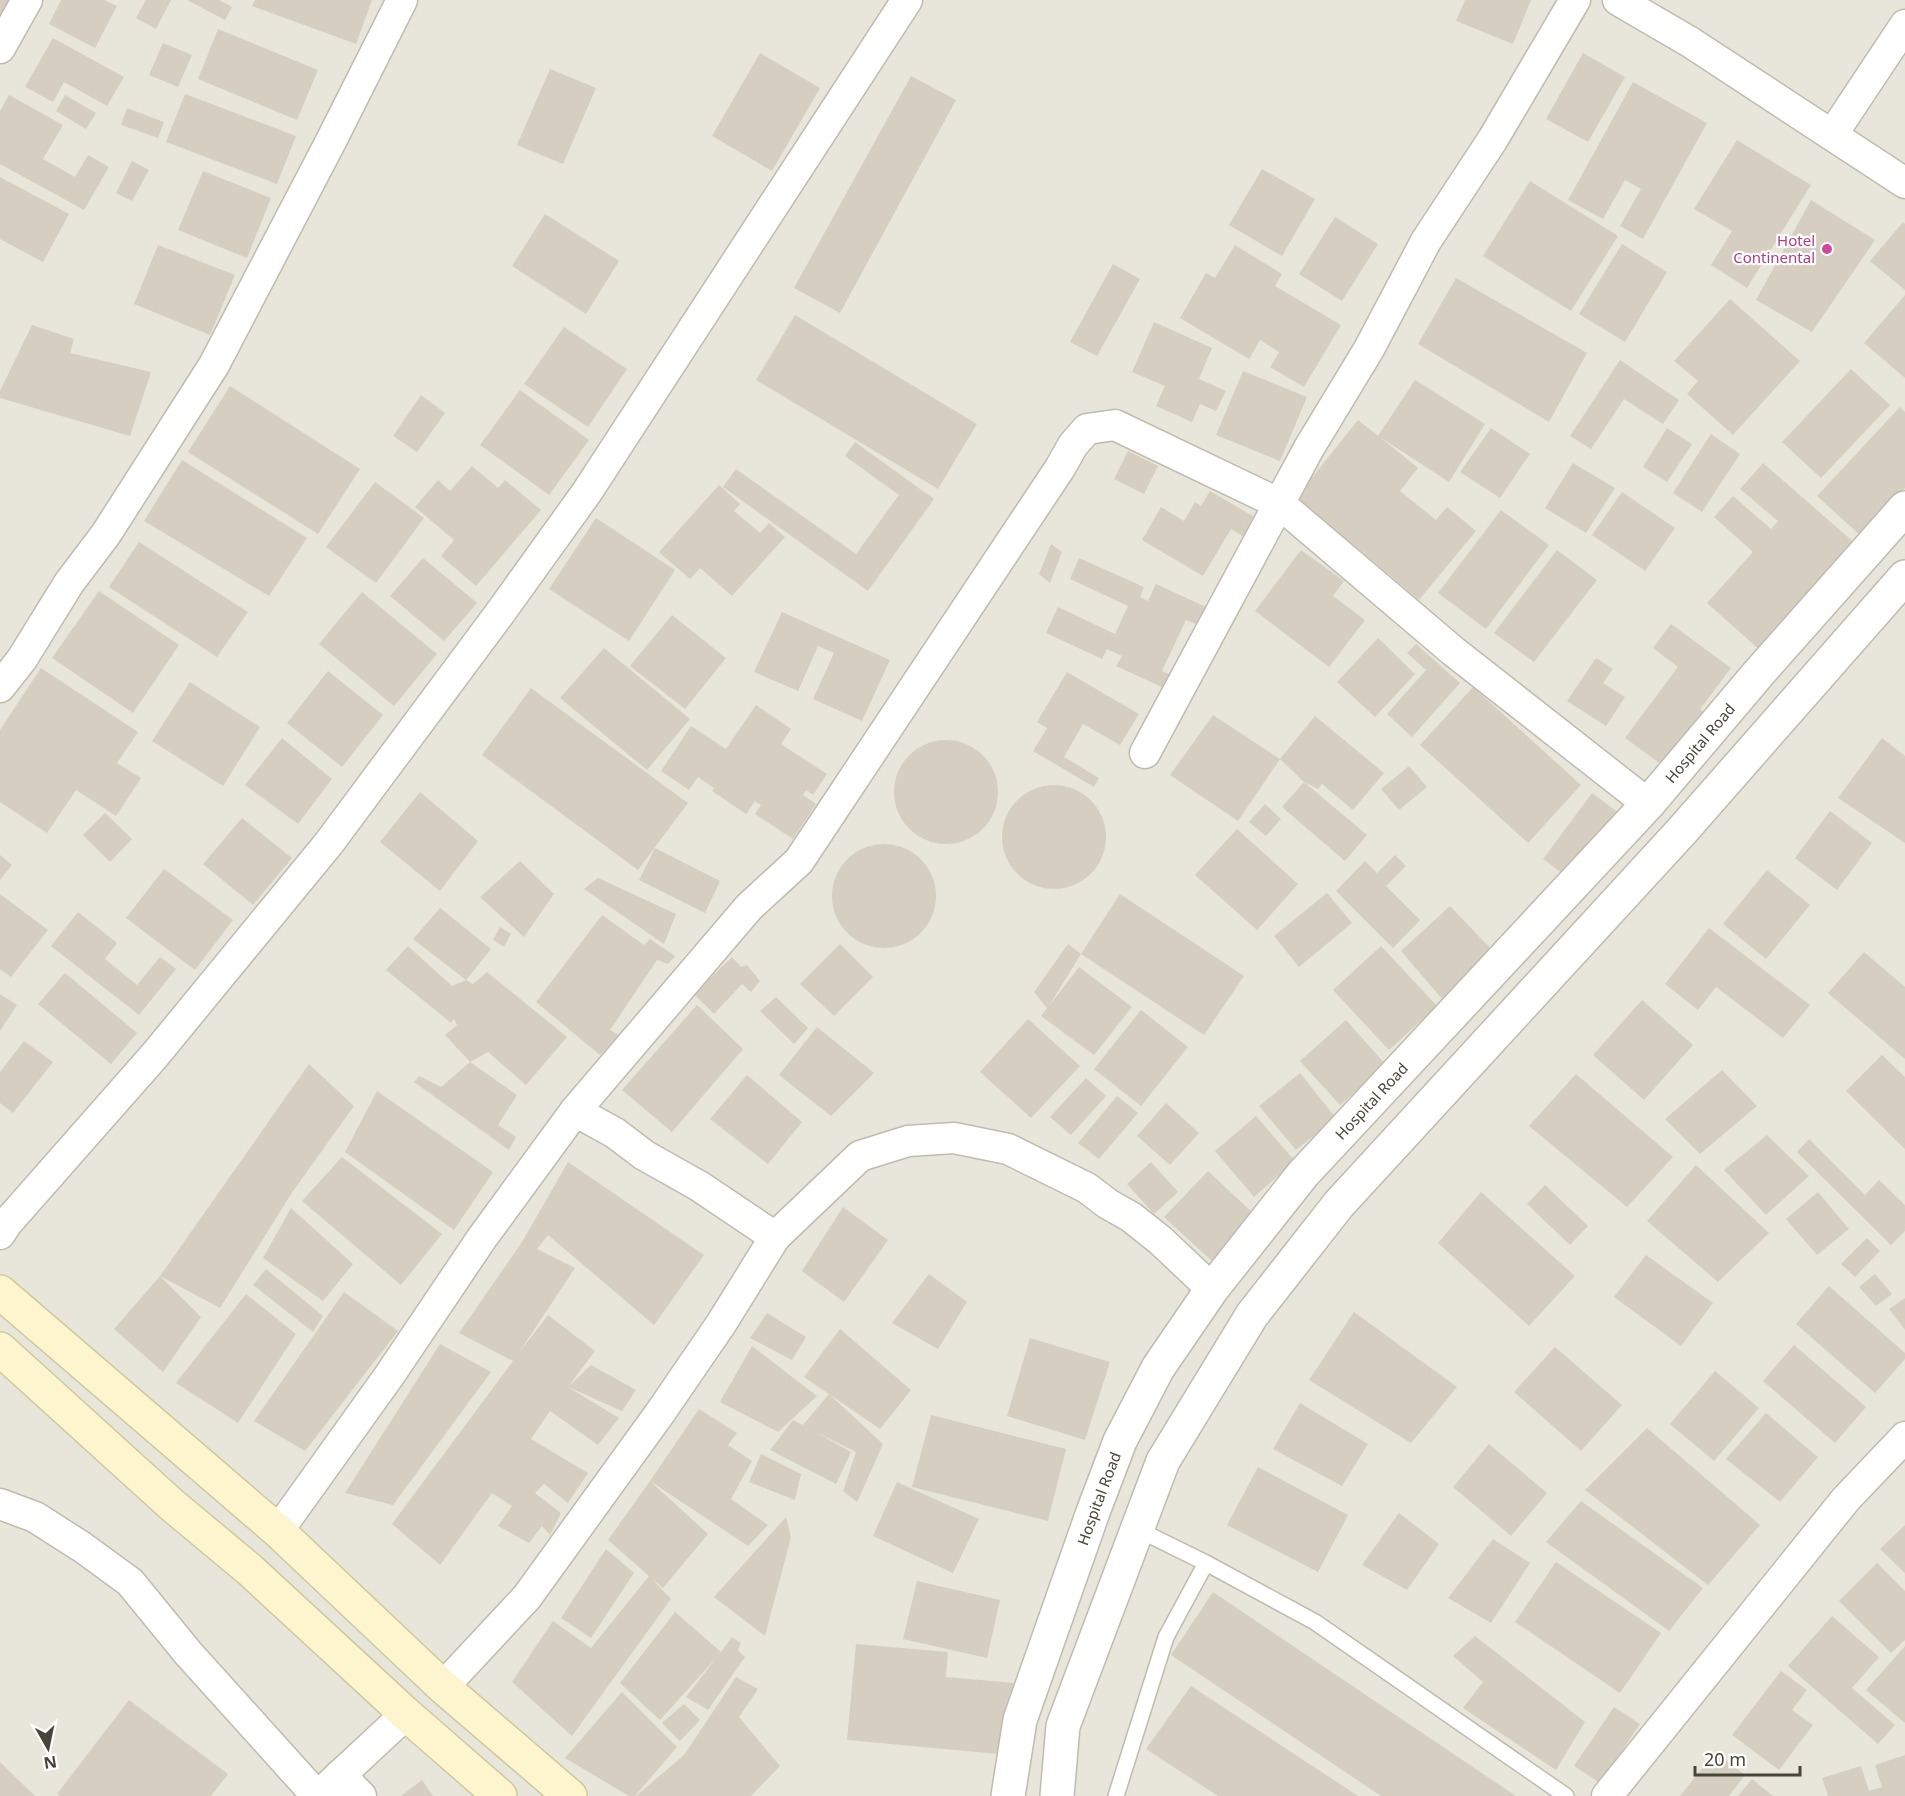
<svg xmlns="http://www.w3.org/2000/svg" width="1905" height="1796" font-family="'Noto Sans',sans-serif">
	<rect width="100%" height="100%" fill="#f5f3eb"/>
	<rect fill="#e8e5da" x="0" y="0" width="1905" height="1796"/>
	<g fill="#d6cfc1">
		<polygon points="0,0 9,0 0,18"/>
		<polygon points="61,0 104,0 117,6 95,48 49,24"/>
		<polygon points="146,0 171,0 156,29 136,18"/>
		<polygon points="187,0 219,0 232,7 225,20"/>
		<polygon points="255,0 372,0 356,44 252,6"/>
		<polygon points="1465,0 1531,0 1513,44 1456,21"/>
		<polygon points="218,29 318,70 297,120 198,79"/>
		<polygon points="53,38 124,77 107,106 64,82 53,102 25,87"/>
		<polygon points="163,43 192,55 178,87 149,75"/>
		<polygon points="760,53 820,88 772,171 712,136"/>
		<polygon points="1583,53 1625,77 1588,142 1546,119"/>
		<polygon points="550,69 596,88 563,164 517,145"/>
		<polygon points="911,76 956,100 840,313 794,288"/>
		<polygon points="1633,82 1707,123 1643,239 1620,226 1641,189 1625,180 1603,219 1568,200"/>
		<polygon points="185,94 296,136 277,184 166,142"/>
		<polygon points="9,95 63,125 43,159 75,177 88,155 109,167 84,210 0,164 0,111"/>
		<polygon points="65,95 96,113 86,129 56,111"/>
		<polygon points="127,108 164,122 158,138 121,125"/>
		<polygon points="1737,140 1811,185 1747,288 1711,265 1732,231 1694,209"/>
		<polygon points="132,161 149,170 132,201 116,193"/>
		<polygon points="1262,169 1315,199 1282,256 1229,225"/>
		<polygon points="203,171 271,198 247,258 178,230"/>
		<polygon points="0,177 69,214 43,262 0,239"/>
		<polygon points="1530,181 1618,236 1571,311 1483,256"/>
		<polygon points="1811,200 1875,240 1812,332 1756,300"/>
		<polygon points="545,214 619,261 586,314 512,266"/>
		<polygon points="1335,217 1378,244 1342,301 1299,274"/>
		<polygon points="1903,222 1905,224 1905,290 1870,261"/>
		<polygon points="1622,244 1667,272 1625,342 1579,314"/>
		<polygon points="158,245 235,275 210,335 134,304"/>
		<polygon points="1235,245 1282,274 1275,286 1341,325 1304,387 1270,367 1279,352 1260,340 1249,359 1180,318 1206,273 1215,278"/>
		<polygon points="1113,264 1140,279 1097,356 1070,342"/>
		<polygon points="1456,278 1587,353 1549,422 1418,344"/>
		<polygon points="1905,295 1905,378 1864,343"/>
		<polygon points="1730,299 1800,361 1733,435 1687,394 1698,381 1674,361"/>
		<polygon points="795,315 977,424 938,489 756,380"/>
		<polygon points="1154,322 1212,348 1199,379 1226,391 1216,411 1200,404 1192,422 1156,406 1165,386 1132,372"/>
		<polygon points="32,325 74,339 70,353 151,372 130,436 0,398 0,391"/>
		<polygon points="564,327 627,369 588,427 524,384"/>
		<polygon points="1620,360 1679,400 1663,424 1624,399 1591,449 1570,436"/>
		<polygon points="1851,369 1890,405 1821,478 1782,442"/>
		<polygon points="1243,371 1307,397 1280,461 1216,435"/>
		<polygon points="1415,380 1485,424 1449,482 1380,437 1418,468 1400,491 1436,520 1447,507 1476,531 1419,600 1360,550 1294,500 1358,420 1378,436"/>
		<polygon points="230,386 360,469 318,534 188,452"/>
		<polygon points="520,390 589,440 549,495 480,445"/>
		<polygon points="421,395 445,413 417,452 393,436"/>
		<polygon points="1900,407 1905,412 1905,488 1861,536 1817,496"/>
		<polygon points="1491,428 1530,454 1500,498 1460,472"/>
		<polygon points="1667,428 1692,444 1667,482 1643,467"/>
		<polygon points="1711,434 1740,454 1702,512 1673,493"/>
		<polygon points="855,442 934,499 868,591 723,487 736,469 856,554 899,495 845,456"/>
		<polygon points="1128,451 1158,466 1144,494 1114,479"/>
		<polygon points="182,460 307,538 269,596 144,521"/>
		<polygon points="1573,463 1615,488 1586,533 1545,508"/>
		<polygon points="1763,463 1857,545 1762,652 1707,603 1753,552 1714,517 1733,496 1771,529 1778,521 1740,489"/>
		<polygon points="472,466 498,488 505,480 541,510 476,586 441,556 454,540 415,507 438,480 450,491"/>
		<polygon points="375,482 424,518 376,583 326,547"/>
		<polygon points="719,485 740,504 734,511 760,533 769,523 785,537 732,596 700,568 690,579 659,552"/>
		<polygon points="1210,491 1256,518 1244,537 1231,529 1203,576 1142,540 1161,507 1184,521 1195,502 1201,506"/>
		<polygon points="1622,492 1675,528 1645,571 1592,535"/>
		<polygon points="1501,510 1549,545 1486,629 1438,593"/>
		<polygon points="596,518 675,570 629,641 549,589"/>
		<polygon points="139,542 248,612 217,657 109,587"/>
		<polygon points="1051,544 1062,552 1050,583 1039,574"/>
		<polygon points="1301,550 1344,581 1333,596 1365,620 1329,667 1255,611"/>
		<polygon points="1557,550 1597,580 1534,662 1494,633"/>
		<polygon points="423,558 477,603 444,641 390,596"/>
		<polygon points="1079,558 1144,587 1140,597 1148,601 1156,584 1206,607 1198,625 1186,620 1162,671 1173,676 1166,689 1116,666 1122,656 1107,649 1102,659 1046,633 1058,607 1115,634 1128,606 1070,579"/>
		<polygon points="99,591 179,645 133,713 52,658"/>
		<polygon points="362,592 437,654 394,706 319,644"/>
		<polygon points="782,612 890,660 862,721 813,699 834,653 818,646 798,691 754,672"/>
		<polygon points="672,615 726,658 685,709 630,666"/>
		<polygon points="1671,624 1731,668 1700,709 1710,717 1691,744 1681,737 1661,764 1625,738 1678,667 1653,648"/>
		<polygon points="1378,638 1415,674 1375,717 1337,682"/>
		<polygon points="1416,644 1460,683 1412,737 1387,714 1426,670 1407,653"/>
		<polygon points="604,648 690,719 647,770 560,698"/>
		<polygon points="1596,658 1613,669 1603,683 1625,697 1606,726 1567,701"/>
		<polygon points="41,668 138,732 117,763 141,778 116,816 76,790 47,833 0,802 0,730"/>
		<polygon points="328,671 383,715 342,767 287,723"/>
		<polygon points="1067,672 1139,714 1120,745 1083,724 1064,757 1099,778 1094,787 1033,751 1047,728 1037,722"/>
		<polygon points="190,682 260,727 223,786 152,741"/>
		<polygon points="1473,687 1581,785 1528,843 1420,745"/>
		<polygon points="531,688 688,803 638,870 482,755"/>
		<polygon points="756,705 791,729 781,744 827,774 813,795 806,790 803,795 816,804 793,839 755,814 761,805 755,801 746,814 712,791 714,788 698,777 689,790 661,771 691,726 726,749"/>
		<polygon points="1213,715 1280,759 1238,821 1170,775"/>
		<polygon points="1315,716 1384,773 1353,810 1322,784 1318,789 1304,782 1280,759"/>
		<polygon points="282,738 332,779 298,824 245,785"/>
		<polygon points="1882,738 1905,756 1905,843 1838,798"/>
		<circle cx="946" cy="792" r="52"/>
		<polygon points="1409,766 1427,787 1399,810 1381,789"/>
		<polygon points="1304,782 1367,835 1345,861 1282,807"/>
		<circle cx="1054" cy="837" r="52"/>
		<polygon points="420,792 478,841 440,891 380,842"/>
		<polygon points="1592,793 1623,816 1574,882 1543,859"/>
		<polygon points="1265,804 1281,819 1266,836 1249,822"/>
		<polygon points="1830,811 1872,843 1837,890 1795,858"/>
		<polygon points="105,813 132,839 110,862 83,835"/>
		<polygon points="242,818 292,858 253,905 203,864"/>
		<polygon points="1237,829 1298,884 1257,930 1195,875"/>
		<circle cx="884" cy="896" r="52"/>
		<polygon points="655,848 720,881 705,913 639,880"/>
		<polygon points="0,855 12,865 0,880"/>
		<polygon points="1395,855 1406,866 1386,886 1420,920 1393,948 1336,891 1365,861 1377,873"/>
		<polygon points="520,861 554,894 524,937 480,897"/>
		<polygon points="164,869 233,920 195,970 126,918"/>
		<polygon points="1767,870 1810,905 1766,959 1723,924"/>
		<polygon points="598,878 676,914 664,944 584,889"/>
		<polygon points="1327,893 1352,923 1299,967 1274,936"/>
		<polygon points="0,894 48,930 11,977 0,969"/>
		<polygon points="1120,894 1244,976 1204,1035 1081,954"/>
		<polygon points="1450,906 1491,949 1443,1000 1401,951"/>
		<polygon points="440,908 491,949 466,980 413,939"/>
		<polygon points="78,912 117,943 105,959 137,985 160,957 176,969 139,1015 51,946"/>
		<polygon points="602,915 644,945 650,939 675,956 668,964 657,960 610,1030 619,1035 600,1055 536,1002"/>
		<polygon points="500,927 511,934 504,947 493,940"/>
		<polygon points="1709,928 1810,1005 1783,1038 1716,987 1698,1010 1665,984"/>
		<polygon points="840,944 873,977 834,1016 800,984"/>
		<polygon points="1068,944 1081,954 1049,1006 1079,967 1132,1007 1094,1055 1041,1016 1047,1008 1034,992"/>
		<polygon points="408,946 452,986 466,980 473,984 487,972 567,1037 526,1085 488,1052 470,1062 445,1035 457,1025 454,1019 451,1023 386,970"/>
		<polygon points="1381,946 1437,1006 1389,1050 1333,990"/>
		<polygon points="1864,952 1905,987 1905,1059 1828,993"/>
		<polygon points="732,957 741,967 747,965 760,981 751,992 742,984 714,1014 694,994"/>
		<polygon points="65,973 137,1033 111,1064 38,1004"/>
		<polygon points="0,994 17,1005 0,1031"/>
		<polygon points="776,997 808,1028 794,1044 760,1011"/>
		<polygon points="1642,1000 1693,1045 1644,1100 1593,1055"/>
		<polygon points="697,1005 743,1049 672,1132 622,1090"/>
		<polygon points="1141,1010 1188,1047 1141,1106 1094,1069"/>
		<polygon points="1028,1019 1080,1066 1031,1118 980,1072"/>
		<polygon points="1346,1020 1386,1065 1340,1105 1300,1061"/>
		<polygon points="817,1027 874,1073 831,1116 779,1075"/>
		<polygon points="24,1041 53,1062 13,1113 0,1103 0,1072"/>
		<polygon points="1882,1055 1905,1077 1905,1149 1846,1091"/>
		<polygon points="470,1062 517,1095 498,1125 516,1137 509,1150 414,1082 419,1076 441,1087"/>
		<polygon points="309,1064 354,1106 291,1194 220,1308 160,1276"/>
		<polygon points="1722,1070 1757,1106 1700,1154 1665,1119"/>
		<polygon points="1300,1073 1336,1118 1296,1150 1259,1106"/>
		<polygon points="1576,1074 1673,1157 1627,1207 1529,1126"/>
		<polygon points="747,1075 802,1122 768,1164 710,1119"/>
		<polygon points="1086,1078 1106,1096 1071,1135 1050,1117"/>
		<polygon points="377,1091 493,1172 454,1230 345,1152"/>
		<polygon points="1117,1096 1138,1113 1099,1159 1078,1143"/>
		<polygon points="1166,1103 1199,1133 1170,1165 1137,1136"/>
		<polygon points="1256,1116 1295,1161 1254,1197 1215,1151"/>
		<polygon points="1767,1135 1809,1176 1766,1215 1724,1170"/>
		<polygon points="1809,1139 1865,1195 1879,1180 1905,1205 1905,1231 1891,1245 1797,1152"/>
		<polygon points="342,1157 442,1234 401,1285 302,1201"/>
		<polygon points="568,1162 704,1255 654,1325 548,1235 537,1249 575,1268 518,1354 548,1315 595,1351 568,1387 591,1365 636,1390 622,1411 568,1387 619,1418 598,1445 550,1411 531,1439 588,1473 568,1503 544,1484 535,1493 561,1513 550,1535 542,1526 529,1543 498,1526 512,1506 492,1493 440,1565 392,1524 513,1361 459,1333 522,1242"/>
		<polygon points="1151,1162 1178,1192 1154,1214 1127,1184"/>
		<polygon points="1696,1165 1769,1233 1718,1282 1647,1221"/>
		<polygon points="1208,1171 1256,1216 1213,1262 1164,1217"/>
		<polygon points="1545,1185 1588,1226 1570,1245 1527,1204"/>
		<polygon points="1481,1192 1575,1276 1529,1326 1438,1243"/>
		<polygon points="1818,1192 1849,1229 1817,1255 1786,1219"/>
		<polygon points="843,1207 888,1240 844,1302 802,1271"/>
		<polygon points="291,1208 353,1264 323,1301 263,1258"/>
		<polygon points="1867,1238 1880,1251 1855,1277 1841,1264"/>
		<polygon points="1646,1255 1713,1303 1681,1346 1614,1297"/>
		<polygon points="266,1269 323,1316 313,1332 253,1285"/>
		<polygon points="929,1274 967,1302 938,1349 892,1323"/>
		<polygon points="1875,1274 1892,1294 1876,1306 1859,1287"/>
		<polygon points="160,1276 201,1317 163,1372 114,1329"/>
		<polygon points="1829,1286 1905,1353 1905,1359 1875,1393 1796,1324"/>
		<polygon points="344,1292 398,1331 305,1451 254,1421"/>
		<polygon points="246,1294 296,1334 238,1423 176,1383"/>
		<polygon points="1905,1298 1905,1330 1889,1309"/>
		<polygon points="1354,1312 1457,1387 1411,1443 1309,1380"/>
		<polygon points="767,1313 806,1337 792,1360 750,1338"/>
		<polygon points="840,1329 911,1390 880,1429 829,1394 883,1444 857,1502 843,1491 856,1452 814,1431 851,1452 836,1484 770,1450 793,1420 803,1425 829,1394 804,1377"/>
		<polygon points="1030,1338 1110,1362 1085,1440 1007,1416"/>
		<polygon points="440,1344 491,1372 393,1505 345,1493"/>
		<polygon points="1794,1345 1866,1407 1835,1443 1763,1381"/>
		<polygon points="752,1346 817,1396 778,1432 720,1402"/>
		<polygon points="1555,1347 1622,1405 1581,1451 1514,1392"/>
		<polygon points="1715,1371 1759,1408 1714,1461 1670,1424"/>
		<polygon points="1300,1403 1368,1444 1342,1486 1273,1449"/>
		<polygon points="699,1409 737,1433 728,1445 752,1461 731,1499 768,1525 748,1546 650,1481"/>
		<polygon points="1766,1413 1818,1457 1780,1502 1726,1459"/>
		<polygon points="931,1415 1066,1449 1048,1521 912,1487"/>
		<polygon points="1647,1428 1760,1525 1708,1585 1585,1490"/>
		<polygon points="1489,1444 1547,1493 1511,1536 1453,1487"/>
		<polygon points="761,1454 801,1474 795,1500 749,1482"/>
		<polygon points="1258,1467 1348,1515 1318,1572 1227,1525"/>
		<polygon points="650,1481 708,1534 663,1588 652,1579 671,1599 572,1736 512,1682 553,1621 591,1648 649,1576 608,1540"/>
		<polygon points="897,1482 979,1519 953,1573 873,1536"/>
		<polygon points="1581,1501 1703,1588 1669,1631 1546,1542"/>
		<polygon points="1399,1513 1439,1544 1407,1590 1362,1565"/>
		<polygon points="786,1517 791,1537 765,1636 714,1597"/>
		<polygon points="1905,1525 1905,1573 1880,1549"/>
		<polygon points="1493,1539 1530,1563 1491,1623 1448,1598"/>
		<polygon points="606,1549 634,1573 591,1638 561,1618"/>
		<polygon points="1556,1562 1661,1633 1620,1693 1515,1622"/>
		<polygon points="1877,1563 1905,1591 1905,1640 1891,1653 1839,1601"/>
		<polygon points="917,1581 1000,1600 987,1658 903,1639"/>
		<polygon points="1213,1592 1516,1796 1381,1796 1171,1655"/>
		<polygon points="675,1612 721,1652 732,1637 741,1643 738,1650 745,1657 708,1710 686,1697 717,1657 660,1720 620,1683"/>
		<polygon points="1832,1616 1879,1657 1852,1688 1895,1725 1878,1744 1788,1666"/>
		<polygon points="1475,1636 1585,1722 1556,1770 1463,1708 1483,1682 1453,1656"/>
		<polygon points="856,1644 948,1652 946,1677 1015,1683 1009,1755 847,1740"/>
		<polygon points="1905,1646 1905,1723 1866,1690"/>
		<polygon points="1781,1671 1807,1690 1792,1710 1813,1725 1779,1770 1732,1735"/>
		<polygon points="736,1677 758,1689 739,1717 780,1766 751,1796 636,1796 684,1755"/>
		<polygon points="1191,1686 1358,1796 1218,1796 1146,1749"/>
		<polygon points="622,1692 677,1747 635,1796 629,1796 565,1758"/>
		<polygon points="129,1700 228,1774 211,1796 60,1796 57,1794"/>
		<polygon points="684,1704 700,1720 680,1741 662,1723"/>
		<polygon points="1614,1707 1640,1724 1600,1783 1574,1766"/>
		<polygon points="1715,1752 1745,1775 1729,1796 1680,1796"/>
		<polygon points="1905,1755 1905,1796 1828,1796 1822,1778 1861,1766 1869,1791 1882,1787 1875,1765"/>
		<polygon points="0,1762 35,1796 0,1796"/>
		<polygon points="1752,1779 1773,1796 1738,1796"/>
		<polygon points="422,1780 433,1796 401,1796"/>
	</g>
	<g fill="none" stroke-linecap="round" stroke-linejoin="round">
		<g stroke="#c0bbae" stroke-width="18">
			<g id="service">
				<polyline points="1137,1529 1206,1563 1315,1622 1566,1796"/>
				<polyline points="1116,1796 1166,1637 1206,1563"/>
			</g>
		</g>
		<g stroke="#c0bbae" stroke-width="33">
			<g id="minor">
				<polyline points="1618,0 1690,42 1905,183"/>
				<polyline points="0,48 27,0"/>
				<polyline points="1832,135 1905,25"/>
				<polyline points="0,687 22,659 69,583 106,534 214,365 331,141 402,0"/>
				<polyline points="1145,753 1309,448 1369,349 1426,241 1493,139 1575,0"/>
				<polyline points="575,1111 615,1133 644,1155 699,1186 775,1237"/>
				<polyline points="0,1234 7,1223 155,1055 329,843 500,613 587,492 907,0"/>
				<polyline points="0,1504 35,1517 82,1547 130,1582 188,1653 317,1796"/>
				<polyline points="278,1531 389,1376 482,1238 575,1111 749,907 799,861 1060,468 1073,445 1087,429 1115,425 1280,504 1453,651 1648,804"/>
				<polyline points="443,1687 527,1597 660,1413 721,1324 775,1237 860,1156 908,1141 954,1138 1008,1149 1087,1188 1108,1204 1131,1217 1160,1240 1212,1289"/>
				<polyline points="340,1775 361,1796"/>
				<polyline points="318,1796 406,1714"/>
				<polyline points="1607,1796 1846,1499 1905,1437"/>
			</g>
		</g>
		<g stroke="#c0bbae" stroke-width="36">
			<g id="tertiary">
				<path id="s1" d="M 1008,1796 L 1020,1720 L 1093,1512 L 1120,1441 L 1158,1368 L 1212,1289 L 1303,1174 L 1648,804 L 1758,674 L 1905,508"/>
				<polyline points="1057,1796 1063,1726 1163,1461 1252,1315 1339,1204 1681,832 1905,577"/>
			</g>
		</g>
		<g stroke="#d1c89e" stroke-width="36">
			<g id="secondary">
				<polyline points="0,1292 278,1531 443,1687 570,1796"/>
				<polyline points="0,1349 172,1505 250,1570 406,1714 500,1796"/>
			</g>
		</g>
		<use href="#service" stroke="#fff" stroke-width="15"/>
		<use href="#minor" stroke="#fff" stroke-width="30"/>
		<use href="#tertiary" stroke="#fff" stroke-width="33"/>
		<use href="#secondary" stroke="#fcf5ce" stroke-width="33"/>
	</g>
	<circle fill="#d1479c" stroke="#fff" stroke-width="2" cx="1827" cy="249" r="6"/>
	<g text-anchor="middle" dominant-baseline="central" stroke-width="4.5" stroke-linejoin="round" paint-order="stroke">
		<g font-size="15" fill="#b23c85" stroke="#fff" text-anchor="end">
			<text x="1815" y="240">Hotel<tspan x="1815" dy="17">Continental</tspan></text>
		</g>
		<g font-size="15" fill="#494439" stroke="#fff">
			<text stroke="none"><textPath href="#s1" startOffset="1284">Hospital Road</textPath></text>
			<text stroke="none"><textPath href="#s1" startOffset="798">Hospital Road</textPath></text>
			<text stroke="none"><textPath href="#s1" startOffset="312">Hospital Road</textPath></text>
		</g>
	</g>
	<g transform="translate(48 1748) rotate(171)" stroke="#ffffff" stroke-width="4.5" paint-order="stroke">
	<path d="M0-4.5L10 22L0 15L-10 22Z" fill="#494439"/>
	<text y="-9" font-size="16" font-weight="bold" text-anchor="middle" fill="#494439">N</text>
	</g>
	<path d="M1695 1766v9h105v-9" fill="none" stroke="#494439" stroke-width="3"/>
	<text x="1704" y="1766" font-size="18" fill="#494439" stroke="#ffffff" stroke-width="4.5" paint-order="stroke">20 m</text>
</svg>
